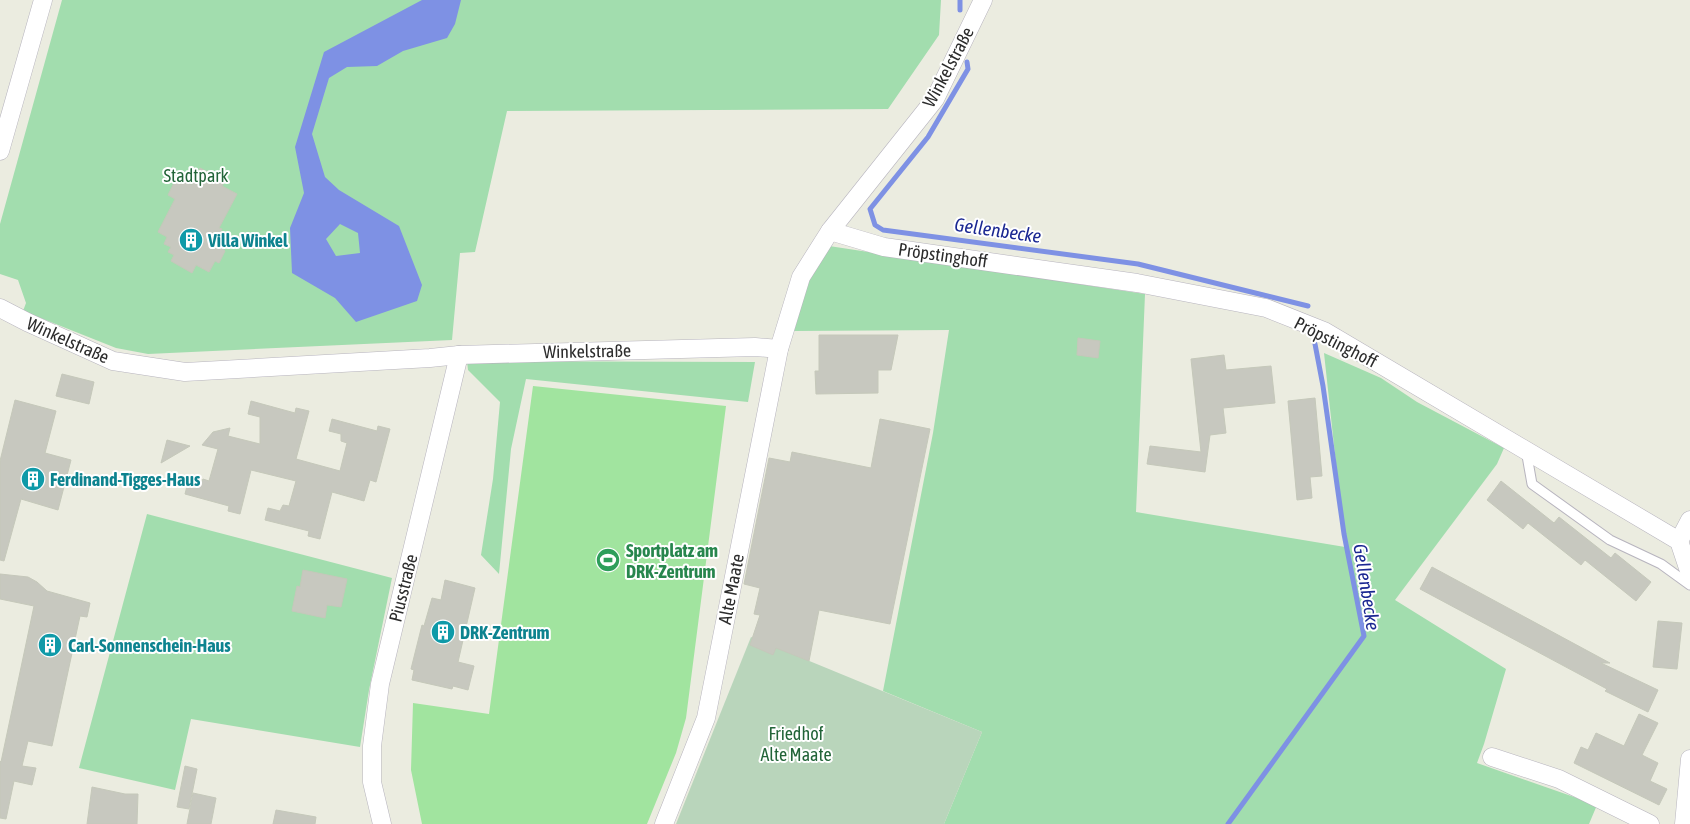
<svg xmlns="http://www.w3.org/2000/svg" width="1690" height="824" font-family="'Asap Condensed',sans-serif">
	<rect width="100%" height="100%" fill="#ebece0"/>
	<g fill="#a2ddae">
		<polygon points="62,0 941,0 939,35 888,109 507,111 475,252 460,253 452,340 148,354 116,348 23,311 26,303 18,280 0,274 0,224"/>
		<polygon points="829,246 1145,294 1136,512 1345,547 1324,353 1381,378 1417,402 1504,448 1497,464 1395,600 1506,669 1484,744 1477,763 1597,805 1589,824 944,824 982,732 883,691 933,433 949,330 794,331 810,275"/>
		<polygon points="467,361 755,362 748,402 526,379 511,449 499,574 481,555 493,479 500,402 468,370"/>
		<polygon points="147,514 392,578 369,690 360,747 191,719 175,790 79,768"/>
	</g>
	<polygon fill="#b9d5bb" points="751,637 982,732 944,824 676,824"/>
	<polygon fill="#a1e49f" points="533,386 726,406 686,718 676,753 647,824 422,824 411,770 413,703 489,714"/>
	<path fill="#7e91e4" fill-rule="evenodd" d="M 422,0 L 461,0 L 455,24 L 447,38 L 403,51 L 377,66 L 347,67 L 329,78 L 312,134 L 325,177 L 339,190 L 399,226 L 422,285 L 417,301 L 356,322 L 335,298 L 292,273 L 290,228 L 304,193 L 295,147 L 324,52 ZM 340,224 L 358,233 L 360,253 L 336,256 L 326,239 Z"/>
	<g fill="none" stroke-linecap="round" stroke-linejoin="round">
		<g stroke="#7e91e4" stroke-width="5">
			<polyline points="960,0 960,10"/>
			<polyline points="967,62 968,69 928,137 870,209 875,225 883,230 1138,264 1308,306"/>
			<polyline points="1228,824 1364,636 1344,534 1323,386 1315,344"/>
		</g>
	</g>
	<g fill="#c7c8bf" stroke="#c5c8ba">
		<polygon points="200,168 225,181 222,186 237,194 219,228 222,229 218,237 226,241 222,248 225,251 219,263 215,261 209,272 196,265 192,273 171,261 174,255 168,252 171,247 164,244 167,237 158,232 175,199 168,195 177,177 192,185"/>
		<polygon points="819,335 898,335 891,370 878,370 878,393 816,394 815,371 819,371"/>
		<polygon points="1078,338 1100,341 1098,358 1077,355"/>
		<polygon points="1224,355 1226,370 1271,366 1275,403 1223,408 1226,433 1210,435 1205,472 1147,464 1150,446 1201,452 1191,359"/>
		<polygon points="62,374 94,382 89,404 56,396"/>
		<polygon points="1315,398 1322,476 1310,477 1312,498 1297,500 1288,401"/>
		<polygon points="15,400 56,411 45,453 71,460 58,510 21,499 4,561 0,560 0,461"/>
		<polygon points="251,401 295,413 296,408 309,411 296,459 340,471 347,443 341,441 341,434 329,431 332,419 377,431 378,426 390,429 376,482 370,480 364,501 332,492 320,539 308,536 309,531 265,520 268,508 280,511 283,505 289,506 296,481 251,470 240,514 228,511 229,506 185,494 188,482 200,485 203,479 209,481 218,449 202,445 213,432 230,428 228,436 260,444 260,417 248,414"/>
		<polygon points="880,419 930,429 890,624 819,610 809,661 776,648 773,655 750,645 760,615 754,614 760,588 744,584 769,458 790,462 792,452 871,468"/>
		<polygon points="167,440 190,446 161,463"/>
		<polygon points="1501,481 1554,523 1559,517 1611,558 1615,553 1651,582 1636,601 1585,560 1581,565 1528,523 1523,529 1487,500"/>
		<polygon points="1432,567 1610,663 1601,663 1658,690 1648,712 1605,691 1607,689 1420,589"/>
		<polygon points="303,570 347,579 341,607 327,605 325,618 292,611 297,586 300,587"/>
		<polygon points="0,574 28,577 37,582 47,591 90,603 87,617 80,616 52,746 28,741 22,766 36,768 32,785 14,781 6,819 0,818 0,761 1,762 34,606 0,599"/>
		<polygon points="445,580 475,588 458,662 474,666 468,690 453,686 452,689 412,680 414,670 411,669 422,625 424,626 432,598 441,600"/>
		<polygon points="1658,621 1682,623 1677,669 1653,667"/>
		<polygon points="1639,714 1658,723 1642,755 1658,763 1650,781 1667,789 1659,805 1574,763 1581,747 1588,750 1596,733 1624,746"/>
		<polygon points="185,766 197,769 189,809 177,807"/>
		<polygon points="92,787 125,794 138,794 137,824 87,824"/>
		<polygon points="193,793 216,798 211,824 187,824"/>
		<polygon points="276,810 316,817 315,824 273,824"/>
	</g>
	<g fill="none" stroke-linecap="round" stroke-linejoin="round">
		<g stroke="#b7b4be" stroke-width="11">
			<polyline id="lane" points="1526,450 1532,484 1610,540 1661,564 1690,585"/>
		</g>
		<g stroke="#b7b4be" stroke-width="19">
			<g id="street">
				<polyline points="0,151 43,0"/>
				<polyline points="830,231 884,247 1137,283 1266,308 1324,331 1679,541 1690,574"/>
				<polyline points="0,308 27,322 113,361 185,372 430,358 459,355 755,347 779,349"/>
				<polyline points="1679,541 1690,520"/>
				<polyline points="1492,757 1559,779 1650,824"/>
				<polyline points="382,824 372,782 372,746 380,684 459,355"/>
				<polyline points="664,824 706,718 779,349 801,277 830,231 935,99 983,0"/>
				<polyline points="1684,824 1690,759"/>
			</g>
		</g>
		<use href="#lane" stroke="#fff" stroke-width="9"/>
		<use href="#street" stroke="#fff" stroke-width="18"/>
	</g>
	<defs>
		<g id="building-disc" transform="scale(1.25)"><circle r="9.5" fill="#0f9aa8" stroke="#fff"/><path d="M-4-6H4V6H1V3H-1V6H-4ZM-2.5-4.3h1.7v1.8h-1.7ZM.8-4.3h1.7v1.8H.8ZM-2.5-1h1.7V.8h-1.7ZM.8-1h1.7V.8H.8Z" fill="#fff"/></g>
		<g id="stadium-disc" transform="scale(1.25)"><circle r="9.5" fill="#2e9e5b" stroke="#fff"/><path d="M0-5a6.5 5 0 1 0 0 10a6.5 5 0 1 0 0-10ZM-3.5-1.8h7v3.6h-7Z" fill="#fff"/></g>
	</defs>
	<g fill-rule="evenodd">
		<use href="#building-disc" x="191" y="240"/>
		<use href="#building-disc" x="33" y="479"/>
		<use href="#stadium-disc" x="608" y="560"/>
		<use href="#building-disc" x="443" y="632"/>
		<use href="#building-disc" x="50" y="645"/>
	</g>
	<g text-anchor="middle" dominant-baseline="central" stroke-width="4" stroke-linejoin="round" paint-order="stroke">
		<g font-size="18" fill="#2c2c2c" stroke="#fff">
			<text transform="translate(948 67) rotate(-62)">Winkelstraße</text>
			<text transform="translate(943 255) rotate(8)">Pröpstinghoff</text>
			<text transform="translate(68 340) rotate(24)">Winkelstraße</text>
			<text transform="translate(1336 342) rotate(27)">Pröpstinghoff</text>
			<text transform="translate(587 351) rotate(-1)">Winkelstraße</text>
			<text transform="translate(403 588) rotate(-76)">Piusstraße</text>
			<text transform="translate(731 589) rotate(-79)">Alte Maate</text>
		</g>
		<g font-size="18" fill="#226438" stroke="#fff">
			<text x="196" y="175">Stadtpark</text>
			<text x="796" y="733">Friedhof<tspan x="796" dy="21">Alte Maate</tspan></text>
		</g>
		<g font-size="18" font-weight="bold" fill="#0d838f" stroke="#fff" text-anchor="start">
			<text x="208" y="240">Villa Winkel</text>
			<text x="50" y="479">Ferdinand-Tigges-Haus</text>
			<text x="460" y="632">DRK-Zentrum</text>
			<text x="68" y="645">Carl-Sonnenschein-Haus</text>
		</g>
		<g font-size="18" font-weight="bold" fill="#27864d" stroke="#fff" text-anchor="start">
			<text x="626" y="550">Sportplatz am<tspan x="626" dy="21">DRK-Zentrum</tspan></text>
		</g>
		<g font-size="19" font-style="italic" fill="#1b2892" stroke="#fff">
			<text transform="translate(998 230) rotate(8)">Gellenbecke</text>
			<text transform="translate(1367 587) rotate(81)">Gellenbecke</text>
		</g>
	</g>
</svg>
